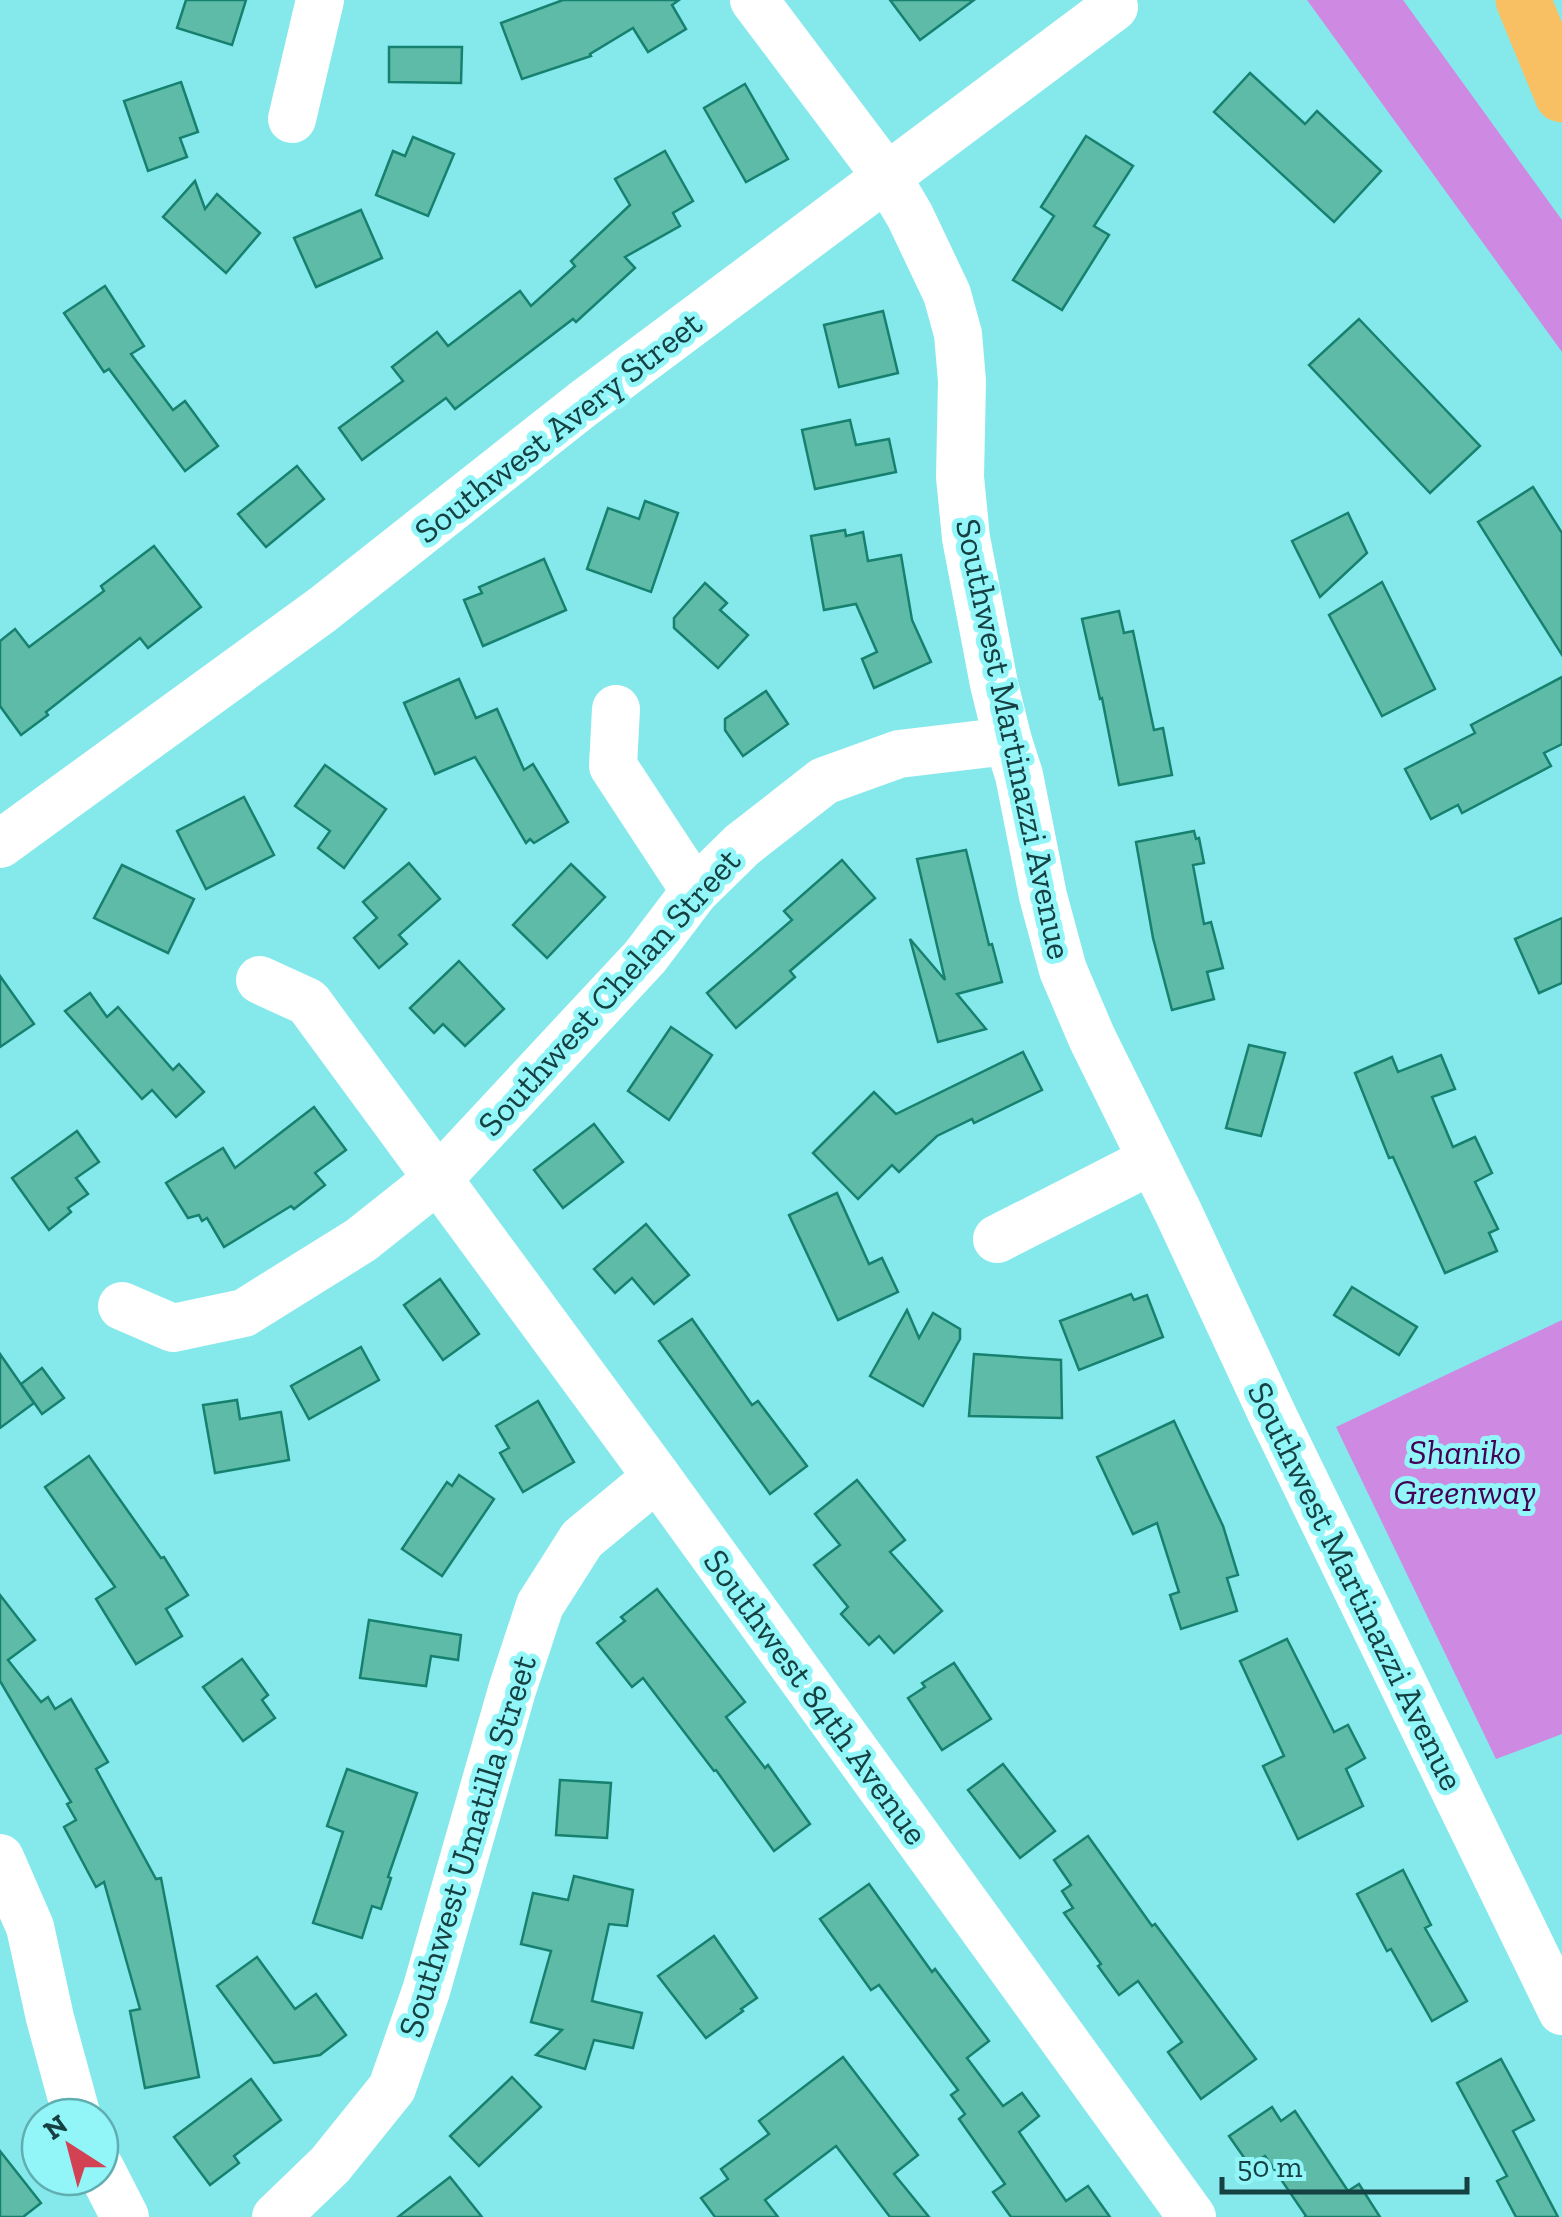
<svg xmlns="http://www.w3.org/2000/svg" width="1562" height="2217" font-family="'Zilla Slab',serif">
	<rect width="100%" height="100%" fill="#85e9ec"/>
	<g fill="#ce89e2">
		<polygon points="1307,0 1403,0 1562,220 1562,352"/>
		<polygon points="1562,1320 1562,1734 1496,1759 1336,1427"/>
	</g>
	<g fill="#5dbba7" stroke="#178170" stroke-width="2.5">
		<polygon points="186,0 246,0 232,45 177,28"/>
		<polygon points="563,0 679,0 672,5 686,29 648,52 633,28 590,54 591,56 522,79 501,23"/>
		<polygon points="890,0 974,0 920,40"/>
		<polygon points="389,47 462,47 461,83 389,82"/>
		<polygon points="1250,73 1305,124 1317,111 1381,171 1334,222 1214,112"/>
		<polygon points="181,82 198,132 180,138 187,157 148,171 124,101"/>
		<polygon points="745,84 788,159 746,182 704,108"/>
		<polygon points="1086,136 1133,166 1094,226 1109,235 1062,310 1013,280 1054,216 1041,207"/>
		<polygon points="413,137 454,154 428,216 376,195 393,151 405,156"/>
		<polygon points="665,151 693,201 673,213 680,226 625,257 635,268 576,322 573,319 455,409 446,398 362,460 339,428 403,381 392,367 437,332 448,346 520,291 531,306 575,266 571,261 630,205 615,179"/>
		<polygon points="195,181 205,209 217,194 260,233 226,273 163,217"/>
		<polygon points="361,210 382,258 316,287 294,238"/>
		<polygon points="105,286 144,346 131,354 173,410 185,401 218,446 185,471 109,369 104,372 64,313"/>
		<polygon points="883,311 898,373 839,387 824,325"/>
		<polygon points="1359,319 1480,446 1430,493 1309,365"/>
		<polygon points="850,420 856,445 889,439 896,472 815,489 802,430"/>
		<polygon points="297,466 324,499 266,547 238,514"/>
		<polygon points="1533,487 1562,533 1562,655 1478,522"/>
		<polygon points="645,501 678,513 651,592 587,569 608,508 639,519"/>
		<polygon points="1348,513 1367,553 1320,597 1292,541"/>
		<polygon points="845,530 846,536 863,532 868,561 901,555 912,620 931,662 874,688 862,659 877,652 856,604 824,610 811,536"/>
		<polygon points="154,546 201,607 148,648 140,638 46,712 48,715 21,735 0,706 0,641 15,629 29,647 104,591 101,586"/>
		<polygon points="544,559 566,610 483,646 464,600 482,593 479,587"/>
		<polygon points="1382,582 1435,689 1382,716 1329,615"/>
		<polygon points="705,583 727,603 720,610 748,635 718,668 674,628 674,618"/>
		<polygon points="1119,611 1124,633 1133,631 1154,730 1163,728 1172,775 1119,785 1102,698 1100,699 1082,619"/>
		<polygon points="1562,677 1562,744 1544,753 1551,766 1462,813 1458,805 1431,819 1405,769 1475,733 1471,725"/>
		<polygon points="459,679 476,718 497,709 524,770 533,764 568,822 534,843 530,839 526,843 475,757 435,774 404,703"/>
		<polygon points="766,691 788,724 743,756 725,730 725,719"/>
		<polygon points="325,765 386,809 344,868 318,848 330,831 295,806"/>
		<polygon points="244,797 274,855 206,889 177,831"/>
		<polygon points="1194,831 1196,839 1199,838 1204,863 1193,865 1204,924 1211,922 1223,968 1207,972 1214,999 1172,1010 1153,938 1136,842"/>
		<polygon points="966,850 989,945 992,944 1002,982 957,994 986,1029 938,1042 910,939 945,980 917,859"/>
		<polygon points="842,860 875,898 790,971 795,977 736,1028 707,993 792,920 784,911"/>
		<polygon points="409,863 440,899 399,935 407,944 379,968 354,938 377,918 363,902"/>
		<polygon points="571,864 605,897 547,958 513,925"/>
		<polygon points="122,865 194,899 168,953 94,918"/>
		<polygon points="1562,918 1562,983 1539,993 1515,939"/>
		<polygon points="459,961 504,1009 465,1046 443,1024 434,1033 410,1008"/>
		<polygon points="0,976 34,1024 0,1047"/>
		<polygon points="90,993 107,1017 118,1007 173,1070 179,1064 204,1092 176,1117 152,1090 142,1099 65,1011"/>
		<polygon points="671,1027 712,1055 669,1120 628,1091"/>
		<polygon points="1249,1045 1285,1053 1261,1136 1226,1128"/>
		<polygon points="1023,1052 1042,1090 974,1123 972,1119 937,1136 899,1172 892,1165 858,1199 813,1153 874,1092 896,1114"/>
		<polygon points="1441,1055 1455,1089 1432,1097 1453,1147 1475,1137 1492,1173 1475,1182 1498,1229 1489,1233 1497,1251 1445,1273 1393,1157 1389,1158 1355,1073 1392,1057 1398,1072"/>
		<polygon points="314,1107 346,1150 315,1173 325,1185 294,1209 291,1206 224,1247 207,1218 202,1221 199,1215 188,1218 166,1183 223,1148 235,1168"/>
		<polygon points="594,1124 623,1162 563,1208 534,1170"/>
		<polygon points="77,1131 99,1162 76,1178 88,1194 68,1208 71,1212 49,1230 12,1178"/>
		<polygon points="837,1193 869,1264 882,1258 898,1292 838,1320 789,1215"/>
		<polygon points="646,1224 689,1275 654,1304 632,1278 615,1293 594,1269"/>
		<polygon points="440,1279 479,1334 443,1360 404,1305"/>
		<polygon points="1352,1287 1417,1327 1399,1355 1334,1315"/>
		<polygon points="1131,1294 1134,1300 1147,1295 1163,1337 1079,1370 1060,1321"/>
		<polygon points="907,1310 919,1338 933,1313 960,1329 960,1339 923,1406 870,1376"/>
		<polygon points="692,1319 752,1405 758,1401 807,1466 770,1494 659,1341"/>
		<polygon points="361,1347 379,1380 309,1419 291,1386"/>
		<polygon points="0,1354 34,1403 0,1428"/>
		<polygon points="974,1354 1061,1360 1062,1418 969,1416"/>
		<polygon points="42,1368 64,1398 42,1414 21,1384"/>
		<polygon points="237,1400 240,1419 281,1412 289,1460 215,1473 203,1405"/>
		<polygon points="538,1401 574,1462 523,1492 500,1453 509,1448 496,1426"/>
		<polygon points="1174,1421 1223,1526 1238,1575 1227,1578 1237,1611 1181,1629 1170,1595 1179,1592 1157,1523 1133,1534 1097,1457"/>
		<polygon points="89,1456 161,1558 164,1557 188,1595 166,1609 182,1636 136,1664 96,1599 115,1587 45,1487"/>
		<polygon points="459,1475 494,1499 442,1576 402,1549 447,1482 452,1486"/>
		<polygon points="857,1480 905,1540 890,1552 942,1611 894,1653 879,1636 869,1645 841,1614 848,1607 814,1565 840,1545 815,1514"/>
		<polygon points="657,1589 745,1702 726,1717 765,1768 768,1765 810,1824 774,1851 716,1770 714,1771 643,1678 632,1687 597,1643 625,1621 621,1617"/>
		<polygon points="0,1595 35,1640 8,1660 41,1702 48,1697 55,1709 71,1699 108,1762 96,1769 156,1879 161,1878 199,2077 145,2088 130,2011 140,2009 104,1882 96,1887 64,1827 76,1820 67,1804 71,1802 0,1681"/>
		<polygon points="369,1620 461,1635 458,1660 431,1656 426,1686 360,1678"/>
		<polygon points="1287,1639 1334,1732 1348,1725 1365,1758 1346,1769 1363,1806 1298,1839 1263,1766 1284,1756 1240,1661"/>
		<polygon points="242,1659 268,1695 262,1700 275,1718 243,1741 203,1687"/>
		<polygon points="954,1663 991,1719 942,1750 908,1698 925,1687 922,1683"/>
		<polygon points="1003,1764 1055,1831 1020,1858 968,1790"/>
		<polygon points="347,1769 417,1793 388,1877 391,1878 381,1909 372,1906 362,1938 313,1923 343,1832 327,1826"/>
		<polygon points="560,1780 611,1783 607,1838 556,1835"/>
		<polygon points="1088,1836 1152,1926 1155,1924 1256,2059 1201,2099 1168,2052 1182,2042 1138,1981 1119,1995 1098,1966 1101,1964 1064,1913 1073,1908 1062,1891 1071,1885 1054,1860"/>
		<polygon points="1403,1870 1431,1925 1425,1928 1467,2001 1432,2021 1391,1949 1387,1951 1357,1894"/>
		<polygon points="574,1876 633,1890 627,1926 609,1924 592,2001 642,2013 633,2048 594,2040 585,2069 536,2055 562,2030 531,2022 551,1951 521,1944 533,1893 568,1900"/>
		<polygon points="869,1884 932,1972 935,1969 989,2041 967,2058 1003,2106 1022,2093 1039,2116 1019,2132 1066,2201 1088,2186 1110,2217 1011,2217 993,2192 1005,2184 959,2119 965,2114 951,2095 958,2090 879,1985 871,1990 820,1919"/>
		<polygon points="714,1936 757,1998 741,2009 743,2011 706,2038 658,1976"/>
		<polygon points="257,1957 295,2009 316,1994 346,2035 320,2055 274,2063 217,1986"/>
		<polygon points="843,2057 918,2155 894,2174 929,2217 890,2217 836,2146 765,2200 778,2217 715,2217 701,2198 728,2179 721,2169 769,2134 759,2121"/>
		<polygon points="1501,2059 1534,2120 1513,2131 1558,2217 1516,2217 1497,2181 1507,2176 1457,2083"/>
		<polygon points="512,2077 541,2107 479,2166 450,2136"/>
		<polygon points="251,2079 281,2120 234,2156 239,2163 210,2185 174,2137"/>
		<polygon points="1272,2107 1281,2121 1295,2111 1348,2191 1359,2184 1380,2217 1304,2217 1306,2216 1265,2156 1250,2166 1229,2136"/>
		<polygon points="0,2151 41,2203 23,2217 0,2217"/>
		<polygon points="450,2177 482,2217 398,2217"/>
	</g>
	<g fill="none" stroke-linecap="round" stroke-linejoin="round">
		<g stroke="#fff" stroke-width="48">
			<polyline points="754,0 887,177 910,216 947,294 958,334 962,381 960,477 966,538 994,684 1008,741 1019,775 1043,896 1063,970 1092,1038 1179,1214 1273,1416 1562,2011"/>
			<polyline points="292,119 320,0"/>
			<polyline points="616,709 613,766 695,891"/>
			<polyline points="0,844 322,610 583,404 1114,7"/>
			<polyline points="260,980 308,1002 657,1477 1192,2217"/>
			<polyline points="997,1239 1152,1160"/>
			<polyline points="122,1306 173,1328 244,1313 361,1240 439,1178 645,957 695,891 742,845 824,781 899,754 1008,741"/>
			<polyline points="0,1858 30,1927 50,2018 77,2117"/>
			<polyline points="100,2168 125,2217"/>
			<polyline points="276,2217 330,2165 392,2088 426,1991 512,1690 540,1605 582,1539 657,1477"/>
		</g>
		<polyline stroke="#f8c063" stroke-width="55" points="1523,0 1562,95"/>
	</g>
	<g text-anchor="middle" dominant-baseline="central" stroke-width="10" stroke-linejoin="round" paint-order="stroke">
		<g font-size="35" fill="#154142" stroke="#92f6f9">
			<text transform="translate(558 427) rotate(-38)">Southwest Avery Street</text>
			<text transform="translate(1014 739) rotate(78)">Southwest Martinazzi Avenue</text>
			<text transform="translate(609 992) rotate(-48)">Southwest Chelan Street</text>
			<text transform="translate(1356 1586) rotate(64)">Southwest Martinazzi Avenue</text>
			<text transform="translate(816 1697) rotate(54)">Southwest 84th Avenue</text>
			<text transform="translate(467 1846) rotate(-73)">Southwest Umatilla Street</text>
		</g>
		<g font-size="35" font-style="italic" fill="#440054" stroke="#92f6f9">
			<text x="1465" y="1452">Shaniko<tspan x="1465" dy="40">Greenway</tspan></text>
		</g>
	</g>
	<g transform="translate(70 2147) rotate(324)"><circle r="48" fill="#92f6f9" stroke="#60aeb0" stroke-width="2.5"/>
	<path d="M0-8L18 38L0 25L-18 38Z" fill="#d34253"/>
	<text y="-15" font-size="28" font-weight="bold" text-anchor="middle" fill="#154142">N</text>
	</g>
	<path d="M1222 2177v15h245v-15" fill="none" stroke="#154142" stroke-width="5"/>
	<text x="1237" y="2177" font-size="30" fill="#154142" stroke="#92f6f9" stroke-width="8" paint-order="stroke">50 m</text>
</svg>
